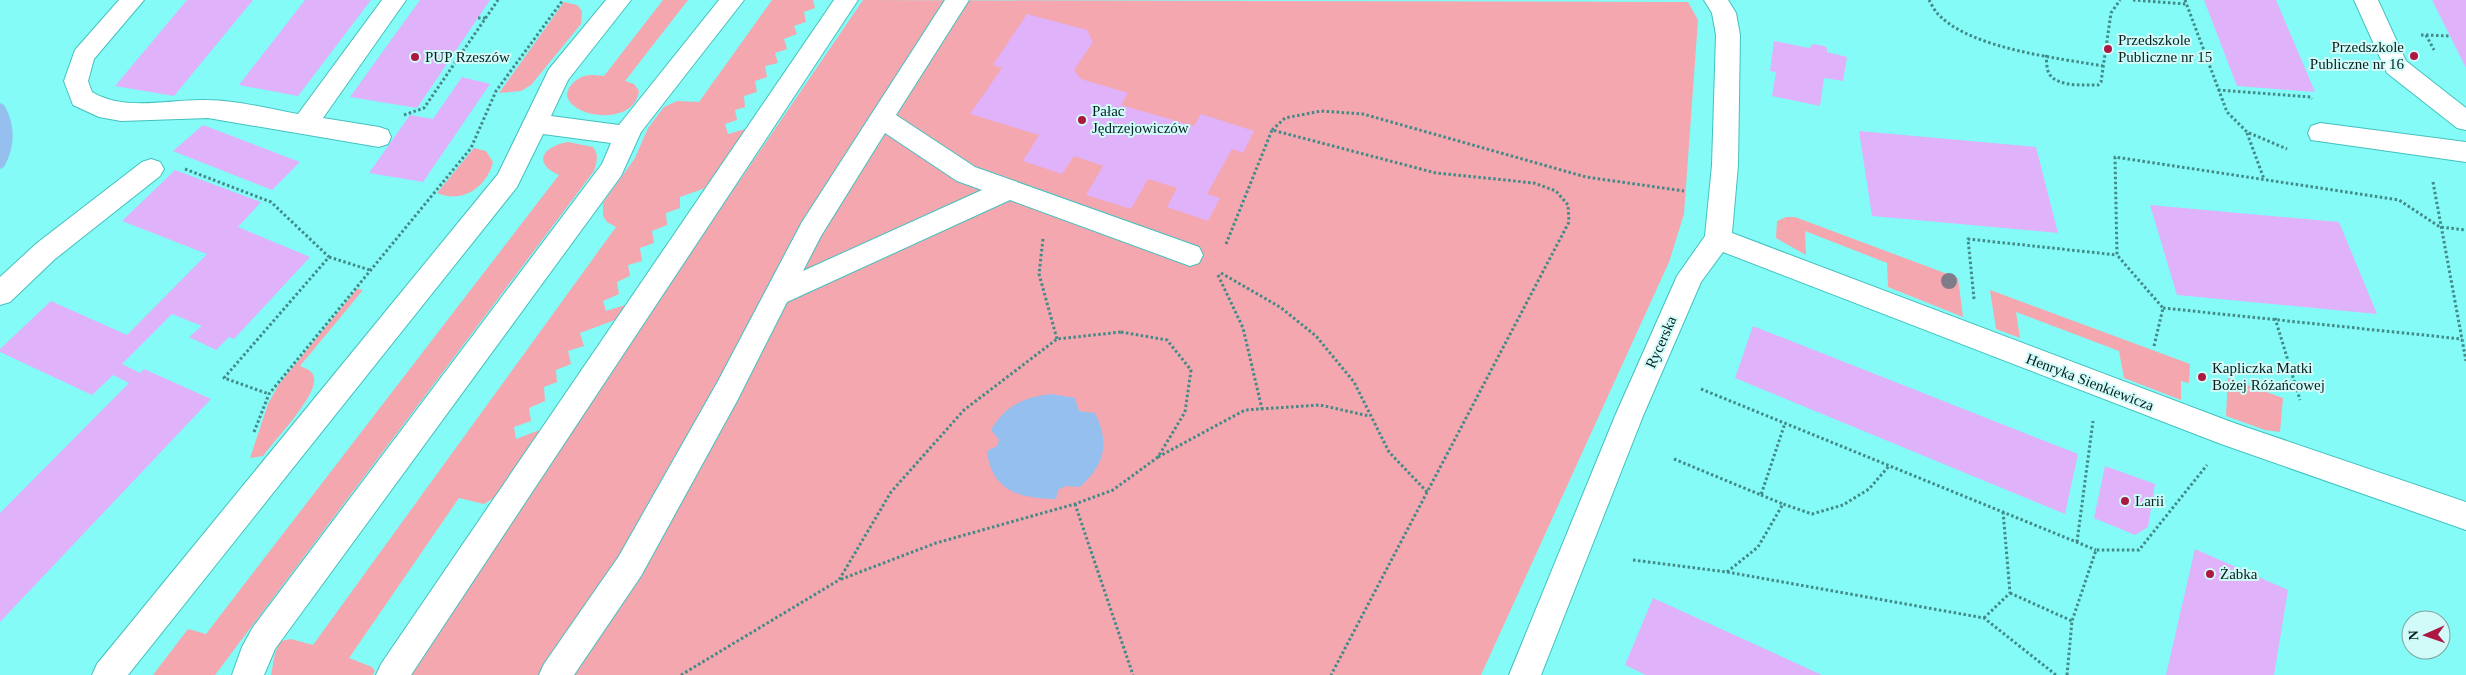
<svg xmlns="http://www.w3.org/2000/svg" width="2466" height="675" font-family="Georgia,serif">
	<rect width="100%" height="100%" fill="#84fbf7"/>
	<g fill="#f4a7af">
		<path d="M 663,0 L 688,0 L 625,81 L 634,84 L 639,91 C 633,134 546,112 572,84 C 581,74 591,74 604,76 Z"/>
		<polygon points="772,0 813,0 815,8 804,12 806,22 794,26 797,34 784,39 787,49 775,53 778,63 765,66 767,77 755,81 757,92 744,96 745,107 735,110 737,120 725,124 728,134 752,127 714,185 680,197 680,208 666,213 667,225 652,231 654,243 640,248 642,261 628,265 630,276 617,282 619,294 603,301 606,311 635,302 623,317 580,333 584,346 568,351 571,364 556,370 557,382 544,387 545,401 529,408 531,421 514,427 516,439 550,426 497,496 484,504 459,498 349,658 372,667 375,671 373,675 271,675 275,653 281,641 291,639 313,645 616,227 607,222 603,216 603,203 635,158 648,128 664,107 677,101 699,102"/>
		<polygon points="863,0 1688,2 1698,20 1684,214 1669,262 1481,675 402,675"/>
		<polygon points="564,2 577,5 582,11 581,24 531,85 521,91 499,93"/>
		<path d="M 568,142 L 593,147 C 599,155 597,161 594,171 L 215,675 L 153,675 L 188,629 L 206,634 L 559,175 C 531,163 544,146 568,142 Z"/>
		<path d="M 474,148 L 486,151 L 493,162 C 487,187 462,204 437,193 Z"/>
		<polygon points="1786,217 1795,217 1958,278 1963,317 1888,287 1887,263 1805,231 1806,255 1776,238 1777,221"/>
		<path d="M 357,289 L 363,290 L 300,366 C 306,369 313,370 314,378 C 318,395 274,441 263,456 L 250,458 L 268,404 L 279,384 Z"/>
		<polygon points="1990,290 2190,364 2189,383 2181,381 2181,400 2124,378 2119,351 2016,312 2020,338 1996,329"/>
		<polygon points="2228,378 2283,398 2280,432 2265,430 2226,416"/>
	</g>
	<path fill="#95bfef" d="M 1051,394 L 1075,398 L 1079,411 L 1095,413 C 1110,444 1105,464 1080,487 L 1066,486 L 1058,490 L 1056,499 C 1020,498 992,492 987,451 L 997,446 L 999,440 L 991,430 C 1005,406 1024,397 1051,394 Z"/>
	<g fill="none" stroke-linecap="round" stroke-linejoin="round">
		<path fill="#95bfef" fill-rule="evenodd" d="M 0,103 L 4,105 C 16,125 15,147 4,167 L 0,169 Z"/>
	</g>
	<g fill="#dfb2fa">
		<polygon points="187,0 253,0 174,96 115,86"/>
		<polygon points="305,0 371,0 298,96 239,85"/>
		<polygon points="420,0 490,0 417,108 350,97"/>
		<polygon points="2204,0 2276,0 2315,92 2237,86"/>
		<polygon points="2432,0 2466,0 2466,68"/>
		<polygon points="1027,14 1087,30 1093,42 1074,70 1081,79 1128,93 1121,105 1194,126 1201,114 1254,131 1243,153 1232,149 1207,194 1220,198 1208,221 1167,207 1177,188 1148,179 1131,209 1086,195 1103,166 1074,156 1062,174 1023,161 1039,135 970,114 1002,68 993,65"/>
		<polygon points="1774,41 1809,48 1813,44 1824,46 1827,48 1827,52 1847,57 1843,81 1824,78 1820,106 1772,96 1776,72 1770,71"/>
		<polygon points="462,77 490,84 423,182 369,173 410,115 433,119"/>
		<polygon points="203,125 300,162 272,190 173,151"/>
		<polygon points="1859,131 2036,147 2058,233 1872,216"/>
		<polygon points="175,170 261,202 238,227 310,257 234,339 229,337 216,350 189,337 202,326 172,314 122,364 140,373 144,369 211,399 0,622 0,513 129,383 113,375 92,395 0,352 0,349 51,301 127,335 207,254 122,221"/>
		<polygon points="2150,205 2339,222 2377,314 2177,295"/>
		<polygon points="1753,326 2078,454 2065,514 1735,378"/>
		<polygon points="2105,466 2155,484 2148,527 2135,535 2094,518"/>
		<polygon points="2195,549 2288,590 2274,675 2166,675"/>
		<polygon points="1653,598 1822,675 1646,675 1625,665"/>
	</g>
	<g fill="none" stroke-linecap="round" stroke-linejoin="round">
		<g stroke="#44c1be" stroke-width="2">
			<g id="minor">
				<path d="M 119,0 L 144,0 L 94,59 L 88,81 L 92,92 C 125,112 169,99 206,100 C 237,100 269,109 298,114 L 382,0 L 406,0 L 323,118 L 379,127 L 388,130 L 391,137 L 388,144 L 379,147 L 208,118 L 121,121 L 99,117 L 73,105 L 64,81 L 75,50 Z"/>
				<polygon points="606,0 631,0 568,80 551,116 619,125 719,0 744,0 641,132 621,176 275,649 264,675 232,675 242,647 253,627 602,164 611,143 543,134 517,187 128,675 92,675 97,664 498,174 549,69"/>
				<polygon points="834,0 858,0 411,675 376,675 381,664"/>
				<path d="M 945,0 L 969,0 L 896,115 L 975,167 L 1199,247 L 1203,255 L 1199,263 L 1190,266 L 1010,200 L 787,302 L 737,401 L 641,576 L 574,675 L 539,675 L 544,664 L 619,556 L 717,383 L 802,222 ZM 885,133 L 957,181 L 982,190 L 803,271 L 821,236 Z"/>
				<polygon points="1704,0 1728,0 1736,13 1740,35 1738,165 1732,233 2234,423 2466,502 2466,530 2221,444 1723,252 1701,282 1643,416 1541,675 1509,675 1615,416 1677,276 1705,236 1712,165 1716,35 1712,13"/>
				<polygon points="2354,0 2378,0 2406,61 2466,108 2466,130 2457,128 2387,73"/>
				<polygon points="2320,123 2466,142 2466,162 2311,140 2308,133 2311,126"/>
				<polygon points="151,159 160,162 164,169 160,176 55,259 10,302 0,305 0,277 37,243 142,162"/>
			</g>
		</g>
		<g stroke="#428a87" stroke-width="3" stroke-dasharray="2.5 2.5" stroke-linecap="butt">
			<path d="M 1929,0 C 1932,5 1935,12 1940,16 C 1973,49 2058,58 2103,66"/>
			<polyline points="2133,0 2186,4"/>
			<polyline points="2185,0 2227,112 2247,132 2287,149"/>
			<polyline points="478,18 486,18"/>
			<polyline points="2421,35 2426,35 2434,50"/>
			<polyline points="2426,35 2450,36"/>
			<path d="M 2046,55 C 2047,61 2046,70 2050,75 C 2059,87 2085,85 2098,85 L 2101,82 L 2111,13 L 2120,0"/>
			<polyline points="2218,90 2311,97 2312,99"/>
			<polyline points="404,115 424,108 498,0"/>
			<polyline points="1272,130 1285,118 1321,111 1363,114 1586,177 1684,191"/>
			<polyline points="2247,133 2264,179"/>
			<polyline points="185,169 271,202 329,257 224,378 269,394"/>
			<polyline points="2433,182 2466,361"/>
			<polyline points="1043,239 1039,274 1057,339"/>
			<polyline points="1226,244 1272,130 1436,173 1534,183 1556,191 1568,205 1569,222 1331,675"/>
			<polyline points="329,257 370,270"/>
			<polyline points="1221,273 1280,307 1316,336 1354,382 1389,452 1428,493"/>
			<polyline points="1218,275 1243,328 1262,409"/>
			<polyline points="1974,299 1968,239 2117,255"/>
			<polyline points="2163,308 2462,339"/>
			<polyline points="2275,318 2300,400"/>
			<polygon points="1121,332 1167,340 1191,370 1185,412 1158,457 1113,490 1075,504 936,543 839,580 891,492 964,410 1057,339"/>
			<polyline points="2154,346 2163,308 2117,255 2115,157 2399,200 2440,227 2466,230"/>
			<polyline points="1701,389 2096,550"/>
			<polyline points="254,432 269,394 471,148 496,91 563,0"/>
			<polyline points="1158,457 1245,410 1320,405 1369,416"/>
			<polyline points="1674,459 1761,495 1785,423"/>
			<polyline points="1761,495 1783,504"/>
			<polyline points="1075,504 1133,675"/>
			<polyline points="2077,542 2093,421"/>
			<polyline points="1633,560 1727,572 1984,618 2056,675"/>
			<polyline points="1727,572 1758,547 1783,504 1812,514 1843,505 1869,489 1889,466"/>
			<polyline points="2010,593 2072,621"/>
			<polyline points="1984,618 2010,593 2003,511"/>
			<polyline points="681,675 839,580"/>
			<polyline points="2067,675 2072,621 2096,550 2139,550 2207,465"/>
		</g>
		<use href="#minor" fill="#fff" fill-rule="evenodd"/>
	</g>
	<circle fill="#7d7c88" cx="1949" cy="281" r="8"/>
	<g fill="#ac1842" stroke="#d1fbf9" stroke-width="2">
		<circle cx="2108" cy="49" r="5"/>
		<circle cx="2414" cy="56" r="5"/>
		<circle cx="415" cy="57" r="5"/>
		<circle cx="1082" cy="120" r="5"/>
		<circle cx="2202" cy="377" r="5"/>
		<circle cx="2125" cy="501" r="5"/>
		<circle cx="2210" cy="574" r="5"/>
	</g>
	<g text-anchor="middle" dominant-baseline="central" stroke-width="4" stroke-linejoin="round" paint-order="stroke">
		<g font-size="15" fill="#05201f" stroke="#d1fbf9" text-anchor="start">
			<text x="2118" y="40">Przedszkole<tspan x="2118" dy="17">Publiczne nr 15</tspan></text>
			<text x="2404" y="47" text-anchor="end">Przedszkole<tspan x="2404" dy="17">Publiczne nr 16</tspan></text>
			<text x="425" y="57">PUP Rzeszów</text>
			<text x="1092" y="111">Pałac<tspan x="1092" dy="17">Jędrzejowiczów</tspan></text>
			<text x="2212" y="368">Kapliczka Matki<tspan x="2212" dy="17">Bożej Różańcowej</tspan></text>
			<text x="2135" y="501">Larii</text>
			<text x="2220" y="574">Żabka</text>
		</g>
		<g font-size="15" fill="#05201f" stroke="#d1fbf9">
			<text transform="translate(1661 342) rotate(-66)">Rycerska</text>
			<text transform="translate(2090 382) rotate(21)">Henryka Sienkiewicza</text>
		</g>
	</g>
	<g transform="translate(2426 635) rotate(268)"><circle r="24" fill="#d1fbf9" stroke="#7fa3a2"/>
	<path d="M0-4L9 19L0 12L-9 19Z" fill="#ac1842"/>
	<text y="-8" font-size="14" font-weight="bold" text-anchor="middle" fill="#05201f">N</text>
	</g>
</svg>
